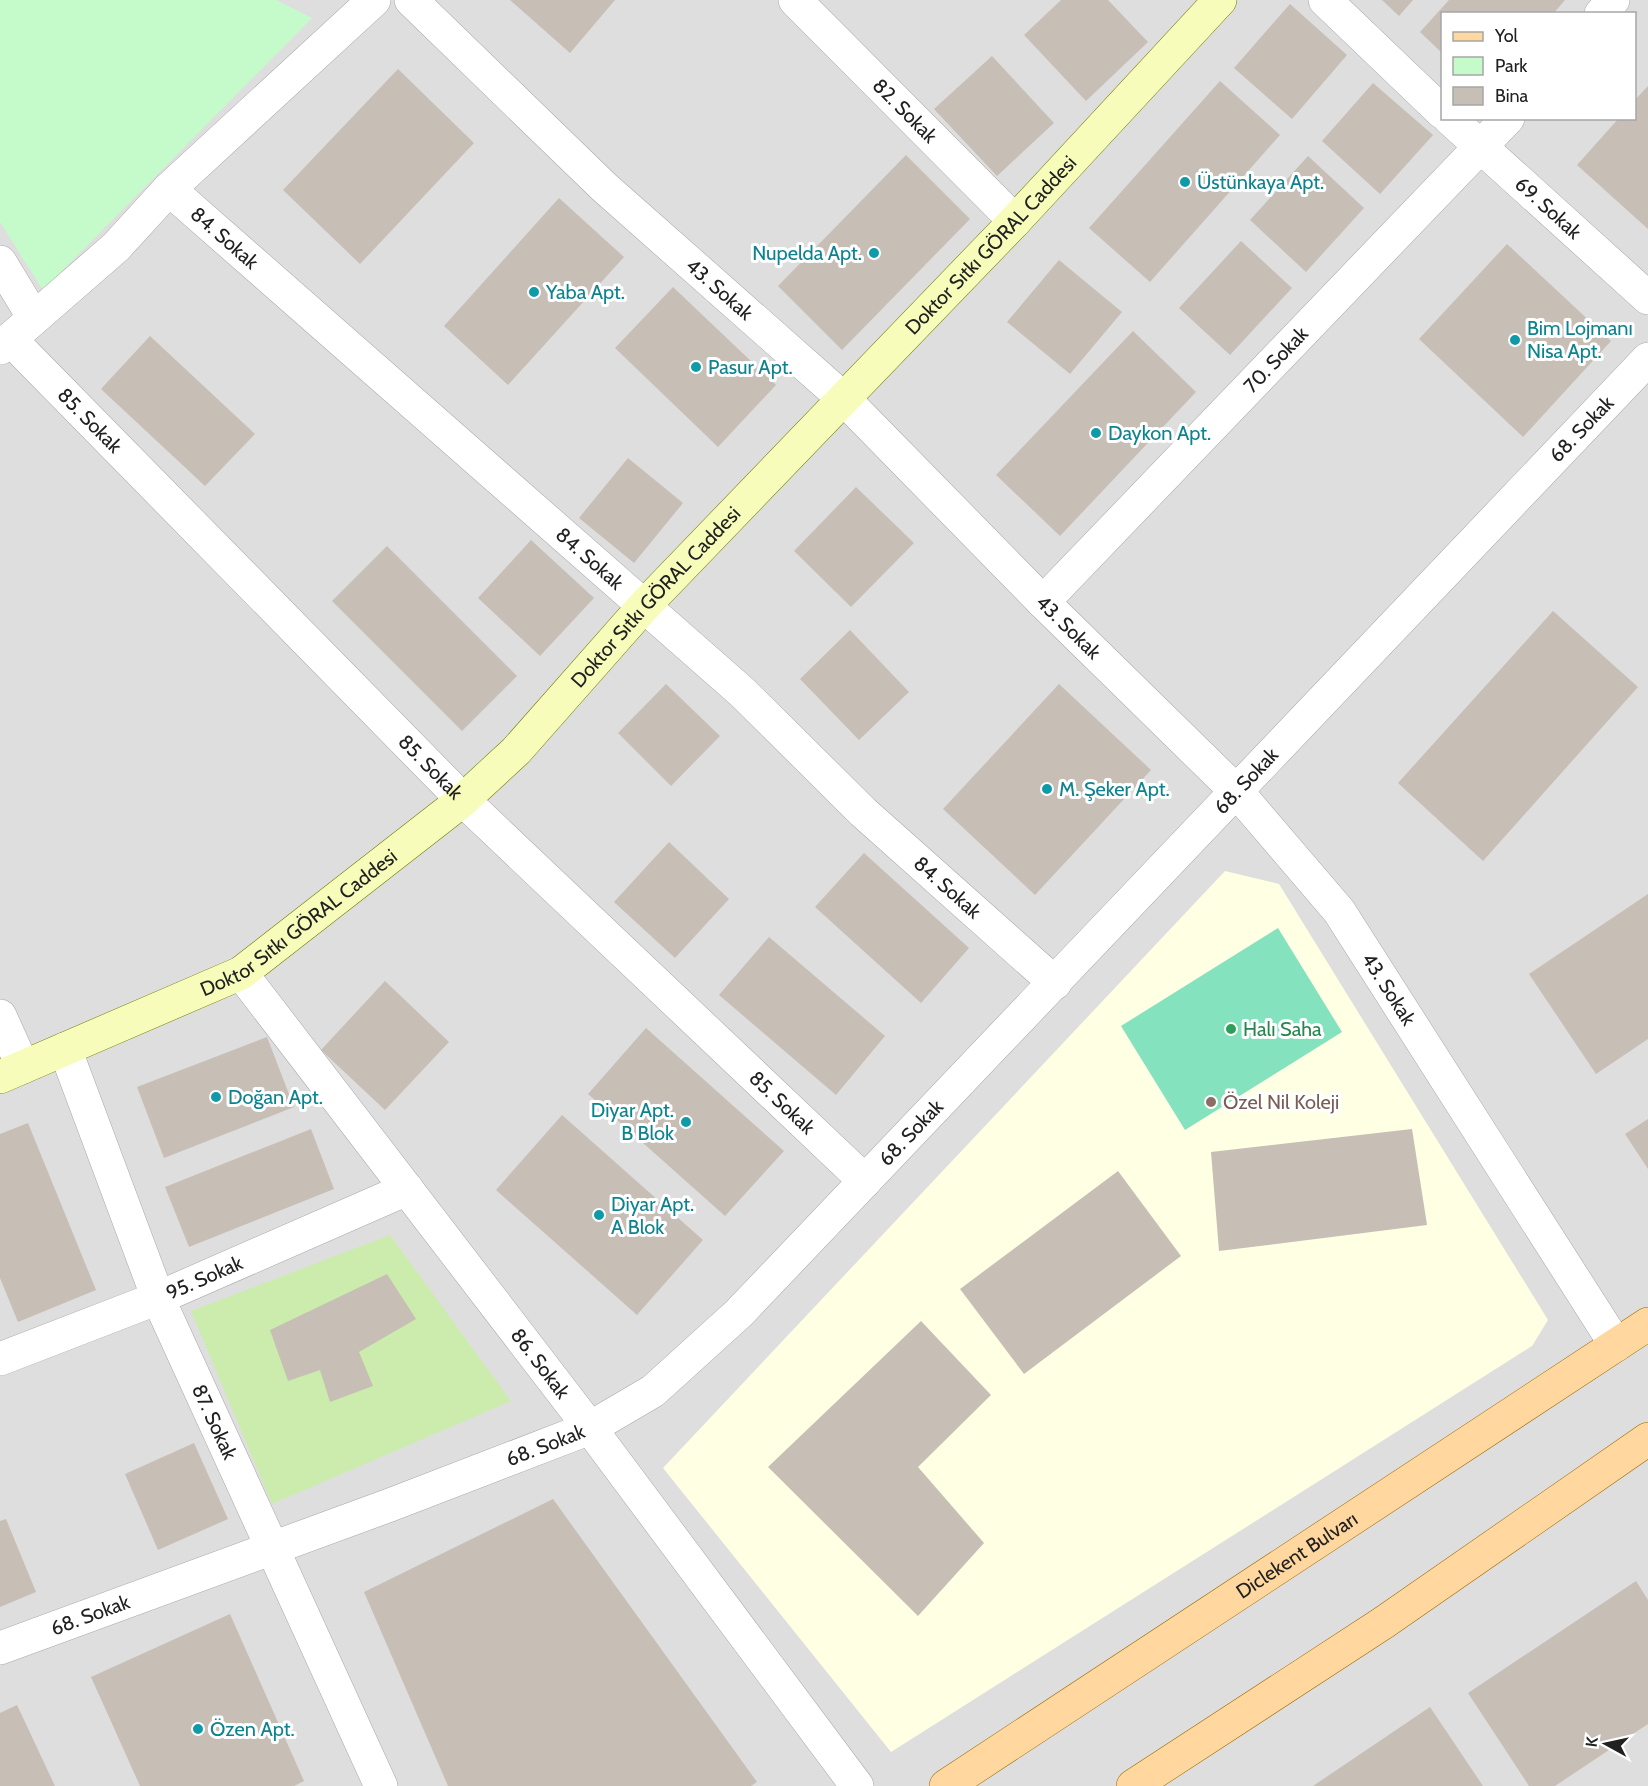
<svg xmlns="http://www.w3.org/2000/svg" width="1648" height="1786" font-family="Cabin,sans-serif">
	<rect width="100%" height="100%" fill="#f2eee7"/>
	<path fill="#dfdede" fill-rule="evenodd" d="M 0,0 L 1648,0 L 1648,1786 L 0,1786 ZM 1442,14 L 1634,14 L 1634,118 L 1442,118 Z"/>
	<polygon fill="#ffffe3" points="1225,871 1279,884 1548,1320 1532,1346 891,1752 663,1468"/>
	<polygon fill="#cbecad" points="390,1235 511,1401 272,1504 191,1311"/>
	<polygon fill="#c5fbca" points="0,0 276,0 312,18 43,290 0,222"/>
	<polygon fill="#84e2bf" points="1278,928 1342,1032 1185,1130 1121,1026"/>
	<g fill="#c7beb6">
		<polygon points="510,0 615,0 570,53"/>
		<polygon points="1061,0 1108,0 1148,42 1086,101 1024,35"/>
		<polygon points="1382,0 1413,0 1399,16"/>
		<polygon points="1449,0 1565,0 1553,14 1442,14 1442,53 1420,32"/>
		<polygon points="1290,4 1347,55 1292,119 1234,68"/>
		<polygon points="992,56 1054,123 997,176 934,109"/>
		<polygon points="398,69 474,143 360,264 283,190"/>
		<polygon points="1220,81 1280,135 1150,282 1089,228"/>
		<polygon points="1373,83 1433,135 1380,194 1322,141"/>
		<polygon points="1648,86 1648,229 1577,165 1619,118 1634,118 1634,101"/>
		<polygon points="906,155 970,219 842,350 778,286"/>
		<polygon points="1308,156 1364,208 1306,272 1250,220"/>
		<polygon points="559,198 624,257 508,385 444,326"/>
		<polygon points="1241,241 1292,288 1230,355 1179,308"/>
		<polygon points="1507,244 1611,341 1523,437 1419,339"/>
		<polygon points="1059,260 1122,312 1070,374 1007,322"/>
		<polygon points="673,287 776,385 718,447 615,348"/>
		<polygon points="1133,331 1196,392 1060,536 996,475"/>
		<polygon points="150,336 255,434 205,486 101,389"/>
		<polygon points="628,458 683,503 634,563 579,518"/>
		<polygon points="856,487 914,543 851,607 794,551"/>
		<polygon points="531,540 594,598 540,656 478,598"/>
		<polygon points="387,546 517,676 462,731 332,601"/>
		<polygon points="1553,611 1638,687 1483,861 1398,783"/>
		<polygon points="850,630 909,692 859,740 800,679"/>
		<polygon points="666,684 720,736 671,786 618,733"/>
		<polygon points="1059,684 1151,770 1035,895 943,809"/>
		<polygon points="669,842 729,899 675,958 614,902"/>
		<polygon points="864,853 969,948 921,1003 815,907"/>
		<polygon points="1648,894 1648,1039 1596,1074 1529,974"/>
		<polygon points="769,937 885,1036 836,1095 719,995"/>
		<polygon points="385,981 449,1042 385,1110 321,1050"/>
		<polygon points="646,1028 784,1151 725,1216 588,1094"/>
		<polygon points="267,1037 294,1107 164,1158 137,1087"/>
		<polygon points="562,1115 703,1240 637,1315 496,1190"/>
		<polygon points="1648,1119 1648,1169 1625,1134"/>
		<polygon points="28,1123 96,1290 18,1322 0,1278 0,1134"/>
		<polygon points="311,1129 334,1189 189,1247 165,1187"/>
		<polygon points="1412,1129 1427,1225 1219,1251 1211,1152"/>
		<polygon points="1118,1171 1181,1256 1024,1374 960,1289"/>
		<polygon points="387,1274 416,1319 359,1352 373,1386 330,1402 320,1370 288,1381 270,1330"/>
		<polygon points="921,1321 991,1395 918,1467 984,1543 918,1616 768,1467"/>
		<polygon points="194,1443 228,1519 158,1550 125,1474"/>
		<polygon points="553,1499 757,1782 751,1786 448,1786 364,1592"/>
		<polygon points="6,1519 36,1592 0,1607 0,1521"/>
		<polygon points="1636,1581 1648,1600 1648,1724 1555,1786 1529,1786 1468,1693"/>
		<polygon points="230,1614 304,1781 294,1786 140,1786 91,1677"/>
		<polygon points="17,1705 55,1786 0,1786 0,1713"/>
		<polygon points="1430,1707 1483,1786 1313,1786"/>
	</g>
	<g fill="none" stroke-linecap="round" stroke-linejoin="round">
		<g stroke="#a8a8a8" stroke-width="34">
			<g id="street">
				<path id="s1" d="M 411,0 L 604,187 L 845,400 L 1043,602 L 1238,793 L 1339,911 L 1616,1345"/>
				<path id="s2" d="M 795,0 L 1015,221"/>
				<polyline points="1325,0 1442,112"/>
				<polyline points="1601,14 1613,0"/>
				<path id="s3" d="M 1449,118 L 1648,298"/>
				<path id="s4" d="M 169,189 L 742,692 L 863,812 L 1055,983"/>
				<polyline points="0,262 34,318"/>
				<path id="s5" d="M 10,339 L 463,800 L 865,1181"/>
				<polyline points="0,348 116,247 169,189 374,0"/>
				<path id="s6" d="M 1043,602 L 1508,118"/>
				<path id="s7" d="M 241,973 L 590,1428 L 857,1786"/>
				<polyline points="0,1016 23,1067"/>
				<path id="s8" d="M 65,1049 L 158,1298 L 381,1786"/>
				<path id="s9" d="M 0,1359 L 158,1298 L 407,1189"/>
				<path id="s10" d="M 0,1648 L 390,1505 L 590,1428 L 653,1391 L 739,1313 L 1648,359"/>
			</g>
		</g>
		<g stroke="#707e01" stroke-width="34">
			<g id="secondary">
				<path id="s11" d="M 0,1077 L 241,973 L 463,800 L 516,751 L 644,606 L 1015,221 L 1220,0"/>
			</g>
		</g>
		<g stroke="#9e6b00" stroke-width="34">
			<g id="primary">
				<path id="s12" d="M 946,1786 L 1648,1324"/>
				<polyline points="1133,1786 1383,1623 1648,1439"/>
			</g>
		</g>
		<use href="#street" stroke="#fff" stroke-width="33"/>
		<use href="#secondary" stroke="#f8fcbb" stroke-width="33"/>
		<use href="#primary" stroke="#ffd79f" stroke-width="33"/>
	</g>
	<g fill="#0f9aa8" stroke="#fff" stroke-width="2">
		<circle cx="1185" cy="182" r="6"/>
		<circle cx="874" cy="253" r="6"/>
		<circle cx="534" cy="292" r="6"/>
		<circle cx="1515" cy="340" r="6"/>
		<circle cx="696" cy="367" r="6"/>
		<circle cx="1096" cy="433" r="6"/>
		<circle cx="1047" cy="789" r="6"/>
		<circle cx="216" cy="1097" r="6"/>
		<circle cx="686" cy="1122" r="6"/>
		<circle cx="599" cy="1215" r="6"/>
		<circle cx="198" cy="1729" r="6"/>
	</g>
	<circle fill="#2e9e5b" stroke="#fff" stroke-width="2" cx="1231" cy="1029" r="6"/>
	<circle fill="#8d6e63" stroke="#fff" stroke-width="2" cx="1211" cy="1102" r="6"/>
	<g text-anchor="middle" dominant-baseline="central" stroke-width="6" stroke-linejoin="round" paint-order="stroke">
		<g font-size="20" fill="#212121" stroke="#fff">
			<text stroke="none"><textPath href="#s2" startOffset="156">82. Sokak</textPath></text>
			<text stroke="none"><textPath href="#s3" startOffset="134">69. Sokak</textPath></text>
			<text stroke="none"><textPath href="#s4" startOffset="74">84. Sokak</textPath></text>
			<text stroke="none"><textPath href="#s11" startOffset="1310">Doktor Sıtkı GÖRAL Caddesi</textPath></text>
			<text stroke="none"><textPath href="#s1" startOffset="423">43. Sokak</textPath></text>
			<text stroke="none"><textPath href="#s6" startOffset="336">70. Sokak</textPath></text>
			<text stroke="none"><textPath href="#s5" startOffset="114">85. Sokak</textPath></text>
			<text stroke="none"><textPath href="#s10" startOffset="2040">68. Sokak</textPath></text>
			<text stroke="none"><textPath href="#s4" startOffset="560">84. Sokak</textPath></text>
			<text stroke="none"><textPath href="#s11" startOffset="824">Doktor Sıtkı GÖRAL Caddesi</textPath></text>
			<text stroke="none"><textPath href="#s1" startOffset="909">43. Sokak</textPath></text>
			<text stroke="none"><textPath href="#s5" startOffset="600">85. Sokak</textPath></text>
			<text stroke="none"><textPath href="#s10" startOffset="1554">68. Sokak</textPath></text>
			<text stroke="none"><textPath href="#s4" startOffset="1046">84. Sokak</textPath></text>
			<text stroke="none"><textPath href="#s11" startOffset="338">Doktor Sıtkı GÖRAL Caddesi</textPath></text>
			<text stroke="none"><textPath href="#s1" startOffset="1394">43. Sokak</textPath></text>
			<text stroke="none"><textPath href="#s5" startOffset="1086">85. Sokak</textPath></text>
			<text stroke="none"><textPath href="#s10" startOffset="1068">68. Sokak</textPath></text>
			<text stroke="none"><textPath href="#s9" startOffset="220">95. Sokak</textPath></text>
			<text stroke="none"><textPath href="#s7" startOffset="492">86. Sokak</textPath></text>
			<text stroke="none"><textPath href="#s8" startOffset="402">87. Sokak</textPath></text>
			<text stroke="none"><textPath href="#s10" startOffset="582">68. Sokak</textPath></text>
			<text stroke="none"><textPath href="#s12" startOffset="420">Diclekent Bulvarı</textPath></text>
			<text stroke="none"><textPath href="#s10" startOffset="96">68. Sokak</textPath></text>
		</g>
		<g font-size="20" fill="#0d838f" stroke="#fff" text-anchor="start">
			<text x="1197" y="182">Üstünkaya Apt.</text>
			<text x="862" y="253" text-anchor="end">Nupelda Apt.</text>
			<text x="546" y="292">Yaba Apt.</text>
			<text x="1527" y="328">Bim Lojmanı<tspan x="1527" dy="23">Nisa Apt.</tspan></text>
			<text x="708" y="367">Pasur Apt.</text>
			<text x="1108" y="433">Daykon Apt.</text>
			<text x="1059" y="789">M. Şeker Apt.</text>
			<text x="228" y="1097">Doğan Apt.</text>
			<text x="674" y="1110" text-anchor="end">Diyar Apt.<tspan x="674" dy="23">B Blok</tspan></text>
			<text x="611" y="1204">Diyar Apt.<tspan x="611" dy="23">A Blok</tspan></text>
			<text x="210" y="1729">Özen Apt.</text>
		</g>
		<g font-size="20" fill="#27864d" stroke="#fff" text-anchor="start">
			<text x="1243" y="1029">Halı Saha</text>
		</g>
		<g font-size="20" fill="#785e54" stroke="#fff" text-anchor="start">
			<text x="1223" y="1102">Özel Nil Koleji</text>
		</g>
	</g>
	<rect x="1441" y="12" width="195" height="108" fill="#ffffff" stroke="#a6a6a6" stroke-width="1.5"/>
	<rect x="1453" y="32" width="30" height="9" fill="#ffd79f" stroke="#a6a6a6" stroke-width="1.5"/>
	<text x="1495" y="42" font-size="18" fill="#212121">Yol</text>
	<rect x="1453" y="57" width="30" height="18" fill="#c5fbca" stroke="#a6a6a6" stroke-width="1.5"/>
	<text x="1495" y="72" font-size="18" fill="#212121">Park</text>
	<rect x="1453" y="87" width="30" height="18" fill="#c7beb6" stroke="#a6a6a6" stroke-width="1.5"/>
	<text x="1495" y="102" font-size="18" fill="#212121">Bina</text>
	<g transform="translate(1606 1744) rotate(278)" stroke="#ffffff" stroke-width="4.5" paint-order="stroke">
	<path d="M0-4.5L10 22L0 15L-10 22Z" fill="#212121"/>
	<text y="-9" font-size="16" font-weight="bold" text-anchor="middle" fill="#212121">K</text>
	</g>
</svg>
